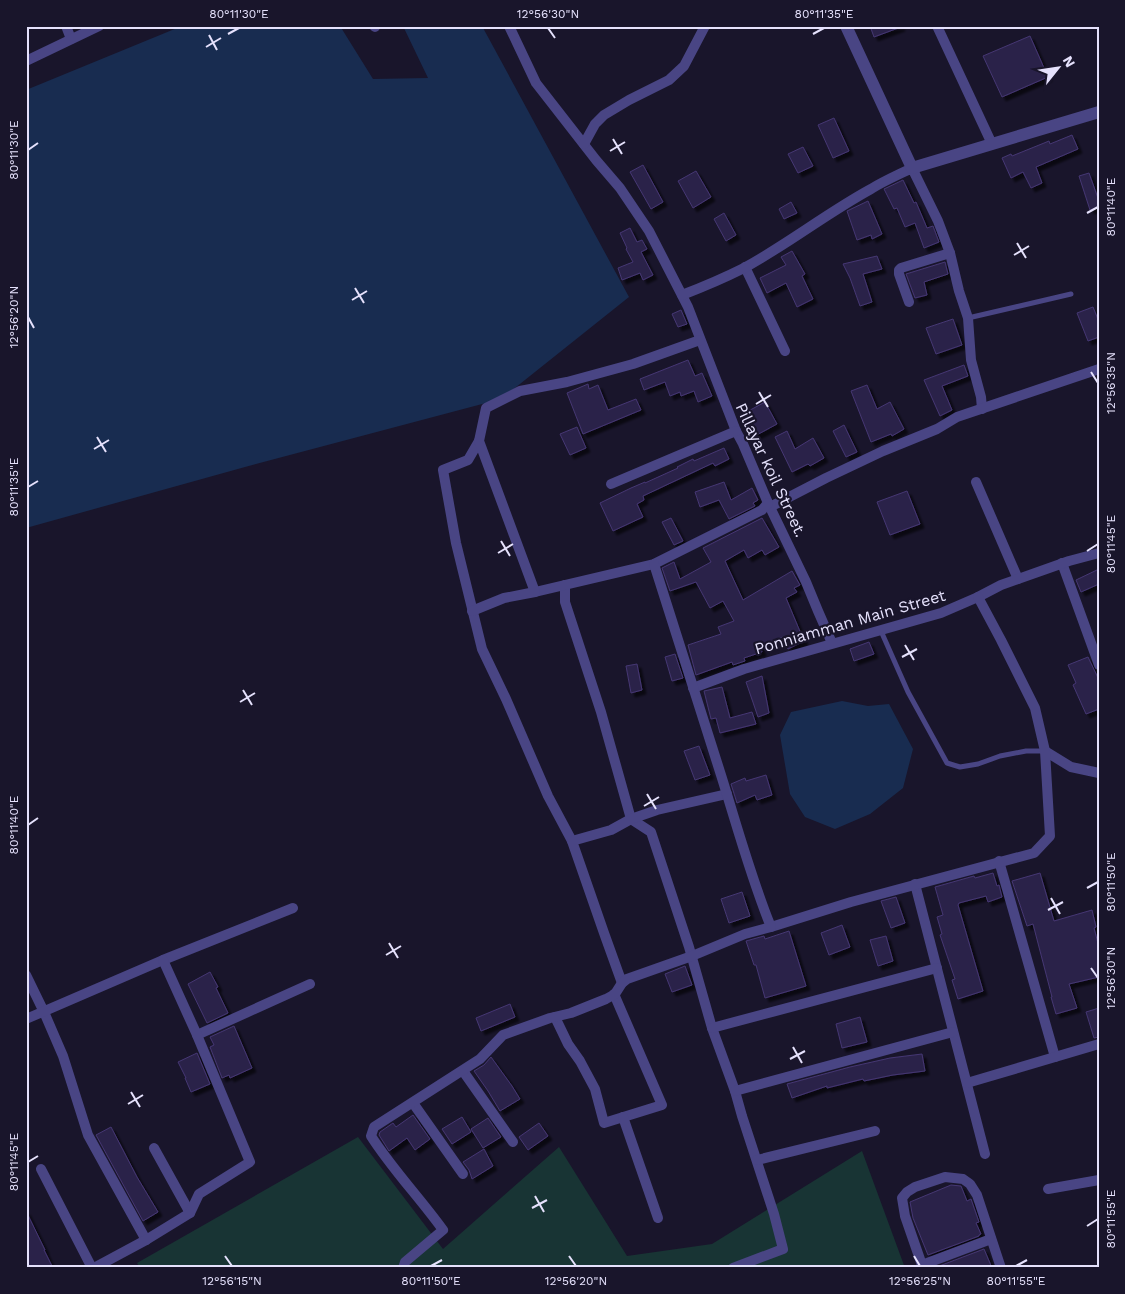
<svg xmlns="http://www.w3.org/2000/svg" width="1125" height="1294" font-family="'Work Sans',sans-serif">
	<defs>
		<filter id="shadow"><feDropShadow dx="4" dy="4" stdDeviation="1" flood-color="#0009"/></filter>
	</defs>
	<rect width="100%" height="100%" fill="#19152b"/>
	<polygon fill="#183434" points="358,1137 443,1249 559,1147 627,1256 712,1244 862,1151 905,1268 140,1268 137,1263"/>
	<g fill="#182c50">
		<polygon points="182,26 340,26 373,79 428,78 403,26 482,26 629,297 501,399 245,467 26,528 26,90"/>
		<polygon points="842,701 868,706 889,704 913,749 903,788 870,814 835,829 805,817 790,794 780,735 791,712"/>
	</g>
	<g fill="#2c234a" stroke="#453773" filter="url(#shadow)">
		<polygon points="870,26 901,26 901,27 874,37"/>
		<polygon points="1030,36 1048,77 1002,97 983,56"/>
		<polygon points="834,118 849,151 833,158 818,125"/>
		<polygon points="1072,135 1078,149 1036,167 1042,183 1031,188 1023,172 1011,178 1002,158 1011,154 1012,156 1049,141 1050,144"/>
		<polygon points="803,147 813,166 798,173 788,154"/>
		<polygon points="643,165 663,202 651,209 630,172"/>
		<polygon points="696,171 711,197 693,208 678,181"/>
		<polygon points="1089,173 1099,201 1099,207 1090,210 1079,176"/>
		<polygon points="903,180 914,203 916,202 927,228 933,226 939,242 924,248 915,223 905,227 897,208 894,209 884,189"/>
		<polygon points="868,201 882,234 872,239 871,235 857,240 847,211"/>
		<polygon points="791,202 797,213 784,219 779,209"/>
		<polygon points="724,213 736,235 726,241 714,219"/>
		<polygon points="630,228 637,242 642,240 647,249 641,252 653,275 643,280 640,273 622,280 618,268 633,262 626,249 627,248 620,233"/>
		<polygon points="792,251 805,274 802,276 813,299 797,307 786,283 767,293 760,278 786,265 781,257"/>
		<polygon points="877,256 882,269 863,274 872,302 860,306 850,278 843,264"/>
		<polygon points="945,262 948,274 924,282 927,295 915,298 906,274"/>
		<polygon points="1093,307 1099,322 1099,337 1088,341 1077,313"/>
		<polygon points="681,310 687,324 678,327 672,314"/>
		<polygon points="953,319 962,345 936,354 926,328"/>
		<polygon points="688,360 695,376 702,373 712,396 698,402 694,391 681,396 680,392 670,396 665,382 644,390 640,379"/>
		<polygon points="964,365 968,376 942,386 952,410 940,416 924,380"/>
		<polygon points="588,384 589,389 598,385 608,410 636,399 641,410 583,434 567,393"/>
		<polygon points="867,385 877,409 890,402 904,429 892,436 891,434 871,442 851,391"/>
		<polygon points="765,402 777,424 753,437 741,415"/>
		<polygon points="844,425 857,452 846,457 833,431"/>
		<polygon points="577,427 586,448 570,455 560,434"/>
		<polygon points="787,431 795,449 813,438 824,458 810,466 808,464 792,472 775,437"/>
		<polygon points="724,448 729,459 715,466 713,463 643,496 644,500 637,504 643,517 613,531 600,503 631,488 645,482 645,483 678,468 677,467 693,459 694,461"/>
		<polygon points="724,482 731,500 752,488 758,500 753,503 755,506 729,519 719,500 700,507 695,492"/>
		<polygon points="907,491 920,524 890,535 877,502"/>
		<polygon points="671,518 683,541 674,545 662,522"/>
		<polygon points="762,518 779,547 765,555 762,550 748,558 744,550 725,561 743,600 792,571 800,585 794,588 797,592 786,598 804,641 788,649 783,637 760,646 762,652 744,658 745,661 733,665 732,662 696,675 688,645 721,634 718,627 734,621 723,601 710,608 696,582 670,591 662,568 674,562 680,579 711,562 703,548"/>
		<polygon points="1099,569 1099,584 1081,592 1076,580"/>
		<polygon points="869,642 874,654 854,661 850,649"/>
		<polygon points="675,654 683,678 672,681 665,657"/>
		<polygon points="1088,657 1099,680 1099,709 1086,714 1073,685 1076,683 1068,665"/>
		<polygon points="637,664 642,690 631,693 626,666"/>
		<polygon points="762,676 769,713 758,717 746,682"/>
		<polygon points="722,687 730,718 752,712 756,724 720,733 716,718 711,719 704,691"/>
		<polygon points="699,746 710,775 695,780 684,751"/>
		<polygon points="766,775 772,795 757,800 755,795 737,803 731,784 745,778 746,781"/>
		<polygon points="993,873 997,886 999,885 1002,897 988,902 986,896 959,903 958,905 983,991 958,999 952,980 955,979 940,935 942,934 937,917 943,915 935,887 974,876 975,878"/>
		<polygon points="1040,873 1054,921 1092,910 1096,927 1094,928 1099,947 1099,977 1069,984 1077,1008 1056,1014 1051,997 1052,997 1033,924 1027,926 1012,881"/>
		<polygon points="742,892 750,916 729,923 721,899"/>
		<polygon points="896,897 905,923 891,928 881,901"/>
		<polygon points="842,925 850,947 829,955 821,933"/>
		<polygon points="789,931 806,986 765,998 756,965 754,965 746,941 764,936 765,939"/>
		<polygon points="886,936 893,961 878,966 870,940"/>
		<polygon points="685,966 692,985 672,992 665,974"/>
		<polygon points="210,972 218,987 216,988 228,1013 207,1023 188,984"/>
		<polygon points="510,1004 515,1017 481,1031 476,1018"/>
		<polygon points="1099,1008 1099,1037 1094,1038 1086,1012"/>
		<polygon points="860,1017 867,1042 842,1048 836,1024"/>
		<polygon points="234,1026 252,1068 230,1078 229,1075 222,1078 210,1047 214,1045 210,1037"/>
		<polygon points="197,1053 210,1084 191,1092 185,1078 186,1078 178,1062"/>
		<polygon points="922,1054 925,1071 893,1075 864,1081 863,1079 827,1088 827,1086 792,1098 787,1084 850,1067 890,1058"/>
		<polygon points="491,1057 512,1086 520,1099 500,1111 488,1091 474,1071 484,1065"/>
		<polygon points="413,1115 430,1139 415,1150 407,1138 389,1151 379,1135 380,1132 393,1123 396,1127"/>
		<polygon points="462,1117 471,1132 452,1144 442,1129"/>
		<polygon points="488,1118 501,1137 483,1148 471,1129"/>
		<polygon points="539,1123 548,1136 528,1150 519,1137"/>
		<polygon points="111,1127 137,1177 158,1212 143,1221 96,1135"/>
		<polygon points="484,1149 493,1166 472,1179 469,1170 463,1162"/>
		<polygon points="951,1185 961,1186 967,1201 971,1199 979,1222 976,1223 981,1234 979,1235 979,1236 928,1255 913,1218 910,1202"/>
		<polygon points="26,1211 45,1250 44,1250 53,1268 26,1268"/>
		<polygon points="984,1249 992,1268 934,1268"/>
	</g>
	<g fill="none" stroke-linecap="round" stroke-linejoin="round">
		<g stroke="#494584" stroke-width="5">
			<polyline points="968,318 1071,294"/>
			<polyline points="881,631 908,692 947,763 960,767 978,764 1000,756 1026,751 1045,751"/>
		</g>
		<g stroke="#494584" stroke-width="10">
			<polyline points="66,26 71,39"/>
			<polyline points="374,26 375,27"/>
			<polyline points="509,26 536,83 596,160 620,188 649,231 688,307 736,431 743,444 768,503 806,582 818,611 832,643"/>
			<polyline points="937,26 992,144"/>
			<polyline points="26,61 99,26"/>
			<polyline points="584,144 595,124 604,115 629,100 669,80 684,66 705,26"/>
			<polyline points="745,267 785,351"/>
			<path d="M 682,295 C 703,287 724,278 744,268 C 788,244 827,213 871,189 C 884,181 898,175 912,168 L 938,221 L 950,253 L 959,291 L 968,318 L 971,360 L 981,397 L 982,409"/>
			<polyline points="909,302 899,274 899,270 901,268 950,253"/>
			<polyline points="479,441 468,460 443,470 456,543 482,649 506,699 548,796 572,841"/>
			<polyline points="976,482 1018,579"/>
			<polyline points="611,484 736,431"/>
			<polyline points="770,507 826,478 883,451 937,429 957,417 1099,369"/>
			<polyline points="1062,563 1099,665"/>
			<polyline points="565,585 565,602 601,712 631,819 651,832 689,947 712,1028 735,1091 742,1116 774,1214 783,1249 733,1268"/>
			<polyline points="535,592 654,564 762,510 768,503"/>
			<polyline points="472,611 504,598 535,592 479,441 486,408 520,391 567,382 633,364 700,340"/>
			<polyline points="693,688 744,669 941,613 978,597 1001,585 1069,561 1099,553"/>
			<polyline points="1045,751 1071,767 1099,773"/>
			<polyline points="999,861 1055,1057"/>
			<polyline points="915,884 985,1154"/>
			<polyline points="771,927 851,902 1034,853 1050,836 1045,751 1035,708 1001,640 978,597"/>
			<polyline points="26,975 44,1012 63,1056 88,1135 146,1240"/>
			<polyline points="622,983 604,933 572,841 611,830 631,819 657,810 727,794"/>
			<polyline points="555,1017 568,1044 580,1061 595,1089 604,1123 662,1105 614,994"/>
			<polyline points="26,1019 163,960 293,908"/>
			<polyline points="712,1028 937,968"/>
			<polyline points="197,1035 310,984"/>
			<polyline points="463,1071 513,1142"/>
			<polyline points="967,1083 1099,1044"/>
			<polyline points="735,1091 953,1032"/>
			<polyline points="413,1103 463,1174"/>
			<polyline points="623,1117 658,1218"/>
			<polyline points="154,1148 190,1213"/>
			<polyline points="757,1160 875,1131"/>
			<polyline points="41,1169 92,1268"/>
			<polyline points="1048,1189 1099,1180"/>
			<polyline points="922,1265 991,1239"/>
			<polyline points="94,1268 146,1240 190,1213 199,1194 250,1162 197,1035 163,960"/>
			<path d="M 403,1268 L 405,1262 L 443,1230 C 420,1198 392,1169 371,1136 L 374,1127 L 480,1059 L 503,1035 L 550,1018 L 571,1013 L 606,999 L 615,994 L 622,983 L 627,979 L 692,956 L 745,934 L 771,927 C 751,878 737,826 721,775 C 699,705 676,635 654,564"/>
			<polyline points="923,1268 905,1216 902,1198 907,1192 915,1187 945,1177 963,1179 970,1184 977,1195 1001,1268"/>
		</g>
		<polyline stroke="#494584" stroke-width="12" points="846,26 912,168 1099,112"/>
	</g>
	<path fill="none" stroke="#e5e1fc" stroke-width="2" d="M 548,28 L 555,38M 228,34 L 239,28M 813,34 L 824,28M 209,35 L 217,50M 206,47 L 221,38M 613,139 L 622,154M 28,150 L 38,143M 610,151 L 625,142M 1087,213 L 1098,207M 1017,243 L 1026,258M 1014,255 L 1029,246M 355,288 L 364,303M 352,300 L 367,291M 28,317 L 34,328M 1091,372 L 1098,383M 759,392 L 768,407M 756,404 L 771,395M 97,437 L 106,452M 94,449 L 109,440M 28,487 L 38,481M 501,541 L 510,556M 1087,551 L 1098,544M 498,553 L 513,544M 905,645 L 914,660M 902,657 L 917,649M 243,690 L 252,705M 240,702 L 255,693M 647,794 L 656,809M 644,806 L 659,797M 28,825 L 38,818M 1087,888 L 1098,882M 1051,898 L 1060,914M 1048,910 L 1063,902M 389,943 L 398,958M 386,955 L 401,946M 1091,968 L 1098,978M 793,1047 L 802,1063M 790,1059 L 805,1051M 131,1092 L 140,1107M 128,1104 L 143,1095M 28,1162 L 38,1156M 535,1196 L 544,1212M 532,1208 L 547,1200M 1087,1226 L 1098,1219M 225,1256 L 232,1266M 569,1256 L 576,1266M 914,1256 L 920,1266M 431,1266 L 442,1260M 1016,1266 L 1027,1260"/>
	<g text-anchor="middle" dominant-baseline="central" stroke-width="4.5" stroke-linejoin="round" paint-order="stroke">
		<g font-size="16" fill="#e5e1fc" stroke="#19152b">
			<text transform="translate(771 470) rotate(65)">Pillayar koil Street.</text>
			<text transform="translate(850 622) rotate(-16)">Ponniamman Main Street</text>
		</g>
	</g>
	<rect width="1125" height="1294" fill="none" stroke="#19152b" stroke-width="55"/>
	<g transform="translate(1058 68) rotate(60)" stroke="#19152b" stroke-width="4" paint-order="stroke">
	<path d="M0-4L9 19L0 12L-9 19Z" fill="#e5e1fc"/>
	<text y="-8" font-size="14" font-weight="bold" text-anchor="middle" fill="#e5e1fc">N</text>
	</g>
	<rect x="28" y="28" width="1070" height="1238" fill="none" stroke="#e5e1fc" stroke-width="2"/>
	<g font-size="12" text-anchor="middle" fill="#e5e1fc">
		<text x="239" y="18">80°11'30"E</text>
		<text x="548" y="18">12°56'30"N</text>
		<text x="824" y="18">80°11'35"E</text>
		<text transform="translate(14 150) rotate(-90)" y="4">80°11'30"E</text>
		<text transform="translate(1111 207) rotate(-90)" y="4">80°11'40"E</text>
		<text transform="translate(14 317) rotate(-90)" y="4">12°56'20"N</text>
		<text transform="translate(1111 383) rotate(-90)" y="4">12°56'35"N</text>
		<text transform="translate(14 487) rotate(-90)" y="4">80°11'35"E</text>
		<text transform="translate(1111 544) rotate(-90)" y="4">80°11'45"E</text>
		<text transform="translate(14 825) rotate(-90)" y="4">80°11'40"E</text>
		<text transform="translate(1111 882) rotate(-90)" y="4">80°11'50"E</text>
		<text transform="translate(1111 978) rotate(-90)" y="4">12°56'30"N</text>
		<text transform="translate(14 1162) rotate(-90)" y="4">80°11'45"E</text>
		<text transform="translate(1111 1219) rotate(-90)" y="4">80°11'55"E</text>
		<text x="232" y="1285">12°56'15"N</text>
		<text x="431" y="1285">80°11'50"E</text>
		<text x="576" y="1285">12°56'20"N</text>
		<text x="920" y="1285">12°56'25"N</text>
		<text x="1016" y="1285">80°11'55"E</text>
	</g>
</svg>
